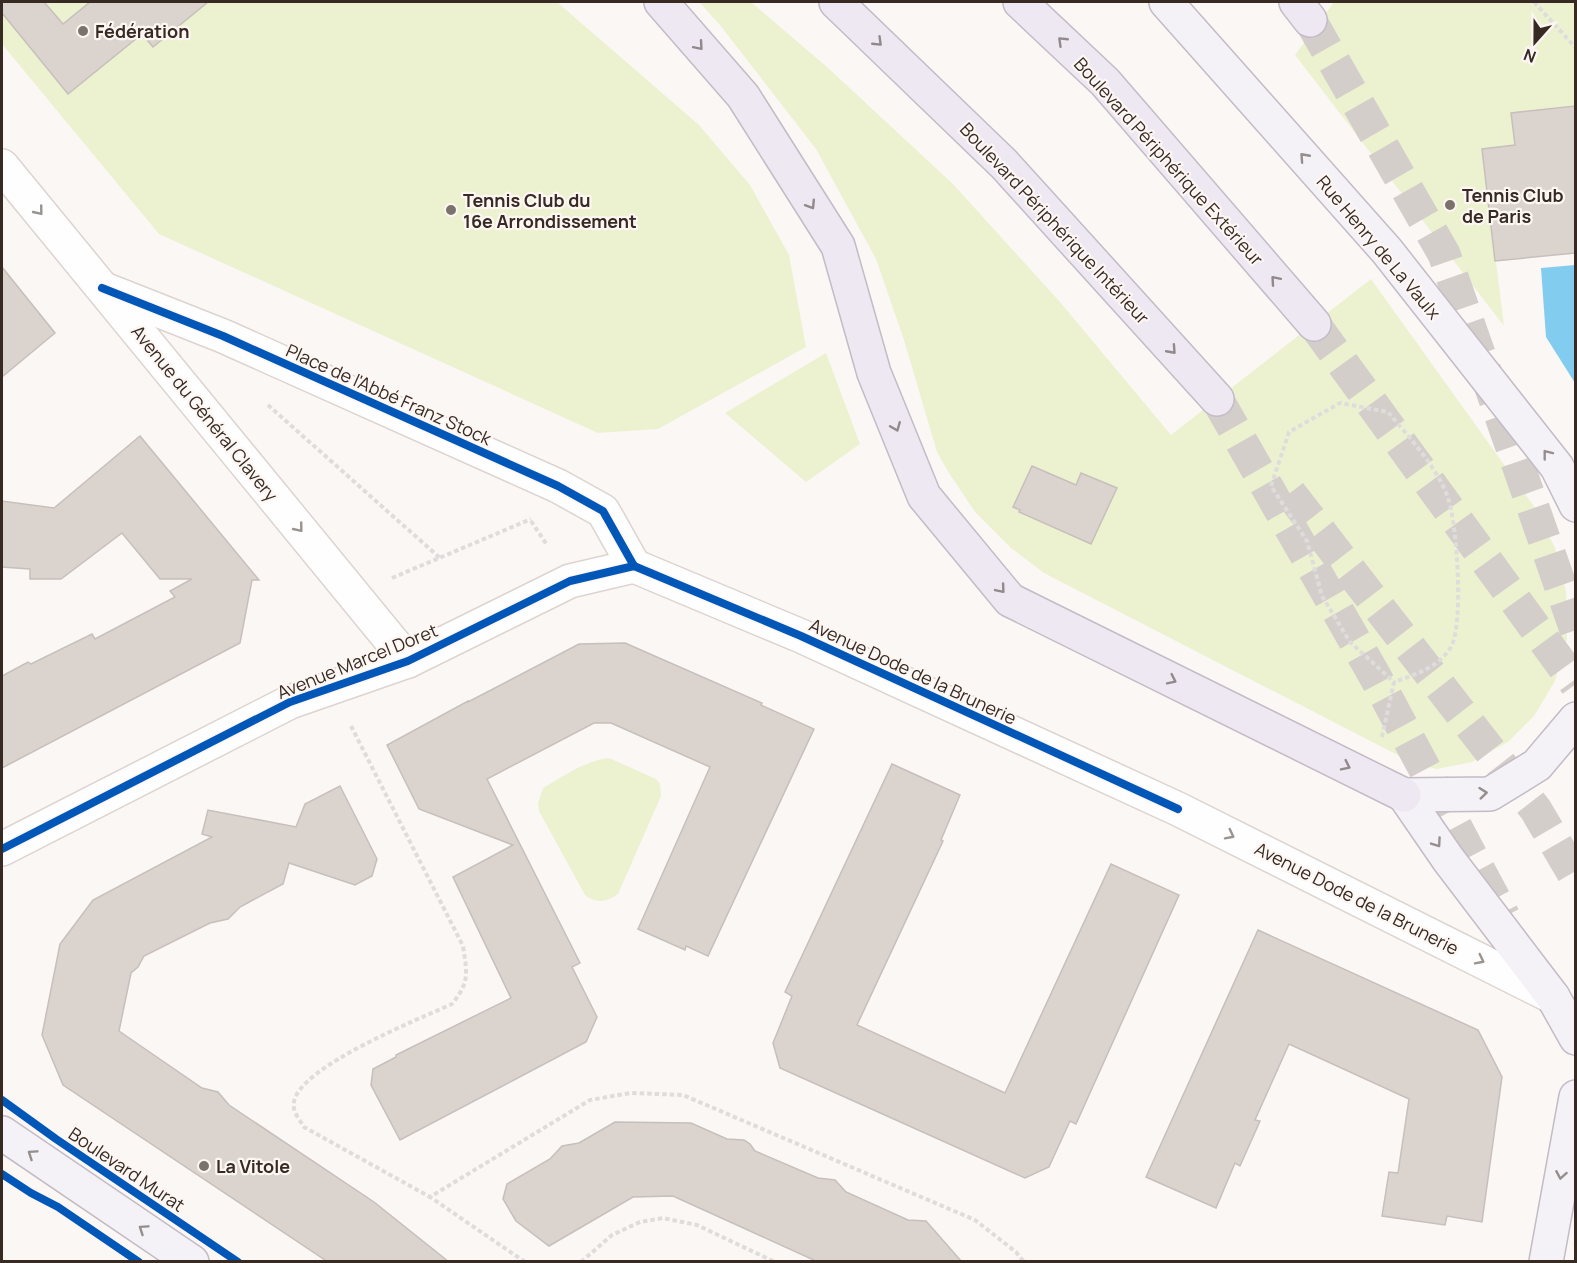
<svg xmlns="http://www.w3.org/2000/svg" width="1577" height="1263" font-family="Manrope,sans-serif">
	<rect width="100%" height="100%" fill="#fbf7f5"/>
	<g fill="#ecf2d0">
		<polygon points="2,2 557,2 699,125 750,185 789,255 806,347 658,429 598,433 159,234 2,44"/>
		<polygon points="699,2 751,2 827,67 953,184 1060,302 1171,435 1371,279 1538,512 1555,548 1566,591 1567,639 1555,681 1534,716 1508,742 1472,762 1437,769 1415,764 1044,573 1011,548 975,512 949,473 937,452 904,340 876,259 816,149 720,25"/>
		<polygon points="1334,2 1575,2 1575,106 1511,113 1515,145 1482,149 1504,326 1295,55"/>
		<polygon points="826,353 860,444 806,482 725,413"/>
		<path d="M 609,758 L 656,779 L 660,784 L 661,796 L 618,894 C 607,902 596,904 585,895 L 539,811 L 538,803 L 543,788 C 564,776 584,761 609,758 Z"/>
	</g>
	<polygon fill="#82cdef" points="1575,265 1576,265 1575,383 1546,337 1541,268"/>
	<g fill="#dbd3ce" stroke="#c7bfbb" stroke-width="1.5">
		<polygon points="2,2 44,2 63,24 90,2 208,2 153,47 142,34 68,94 2,13"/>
		<polygon points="1575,106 1575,253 1495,261 1482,149 1515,145 1511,113"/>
		<polygon points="2,267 55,333 2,377"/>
		<polygon points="140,436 259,580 252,580 240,643 2,768 2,676 28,662 31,664 92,634 95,639 175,597 170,591 192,579 160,579 122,533 61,579 30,579 30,569 2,567 2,501 54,508"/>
		<polygon points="1032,466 1076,485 1081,473 1117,488 1091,544 1019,512 1020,510 1013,507"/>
		<polygon points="625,643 762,703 761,705 814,729 708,956 686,946 685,950 638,929 710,767 611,723 594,723 487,779 580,963 572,967 597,1017 586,1042 400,1140 371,1085 373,1069 396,1057 396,1055 511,998 453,877 513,845 419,809 387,745 468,701 468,702 579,644"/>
		<polygon points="892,764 960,795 941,840 943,841 857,1025 1005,1093 1111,864 1179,895 1076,1124 1070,1121 1049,1167 1025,1178 780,1068 773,1043 792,996 785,992"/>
		<polygon points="340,786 377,859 372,876 355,885 289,863 283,884 240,907 228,919 210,923 144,956 138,967 131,973 119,1031 202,1088 218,1092 229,1105 374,1202 449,1262 328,1262 63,1085 42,1035 60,944 93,900 212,837 202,834 208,810 296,827 305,804"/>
		<polygon points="1258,930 1478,1030 1502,1077 1482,1222 1447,1216 1445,1225 1382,1216 1389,1172 1398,1173 1409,1099 1289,1044 1255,1120 1260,1121 1240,1166 1235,1163 1216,1208 1146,1177"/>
		<polygon points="615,1122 691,1123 727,1139 744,1140 750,1144 755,1151 818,1178 835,1180 846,1192 908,1220 926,1221 962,1262 818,1262 673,1196 633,1197 549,1246 516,1221 503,1199 507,1184 550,1159 562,1146 579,1143"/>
	</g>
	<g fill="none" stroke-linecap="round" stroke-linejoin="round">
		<g stroke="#d4cecb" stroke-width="33" stroke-dasharray="33 16" stroke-linecap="butt">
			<polyline points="1310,20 1444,254 1576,630"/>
			<polyline points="1314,324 1576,684"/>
			<polyline points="1217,399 1376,678 1504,917"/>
			<polyline points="1290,493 1536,810 1576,878"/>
		</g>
		<g stroke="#ddd4d0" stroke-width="36">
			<g id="minor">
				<polyline points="2,166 408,661"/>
				<polyline points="104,289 223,336 558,486 603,511 634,566"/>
				<polyline points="634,566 801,636 1178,809 1553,997"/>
				<polyline points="2,849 290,702 408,661 570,581 634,566"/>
			</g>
		</g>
		<g stroke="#c3bbc5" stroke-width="36">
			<g id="major">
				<polyline points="1166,2 1387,251 1557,467 1576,505"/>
				<polyline points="1404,795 1448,859 1553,997 1576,1038"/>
				<polyline points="1404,795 1490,794 1537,765 1576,719"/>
				<polyline points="2,1133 192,1262"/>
				<polyline points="1546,1262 1576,1097"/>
			</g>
		</g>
		<g stroke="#c3bbc5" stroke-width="36">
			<g id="highway">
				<polyline points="661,2 743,96 838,246 874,373 924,496 1010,600 1404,795"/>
				<polyline points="836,2 1004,164 1217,399"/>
				<polyline points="1020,2 1105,82 1314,324"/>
				<polyline points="1296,2 1310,20"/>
			</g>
		</g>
		<g stroke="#dedddc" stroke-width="4" stroke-dasharray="4.5 3" stroke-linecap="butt">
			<polyline points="1534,2 1576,48"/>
			<polyline points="268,405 440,558"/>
			<polyline points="531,521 547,545"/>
			<polyline points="392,578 531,519"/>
			<path d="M 351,726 L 463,946 C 467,973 470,982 452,1004 C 419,1019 299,1067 294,1102 C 292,1112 300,1120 304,1127 L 430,1197"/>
			<path d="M 1382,737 L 1394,682 L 1350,642 L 1322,596 L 1307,541 L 1271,486 L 1289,432 L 1340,403 L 1388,412 C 1408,436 1438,468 1448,498 C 1457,524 1464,623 1451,647 C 1438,668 1416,674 1394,682"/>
			<polyline points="525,1262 430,1197 590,1100 631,1093 683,1095 975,1220 1016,1252 1024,1262"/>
			<polyline points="581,1262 612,1235 640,1222 663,1218 697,1225 775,1262"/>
		</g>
		<use href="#minor" stroke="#fefefe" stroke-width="33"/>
		<use href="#major" stroke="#f4f1f7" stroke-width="33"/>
		<use href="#highway" stroke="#ede8f2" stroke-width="33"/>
		<g stroke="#fdf6f3" stroke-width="11">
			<g id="cycleway">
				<polyline points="102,288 223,336 558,486 603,511 634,566"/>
				<polyline points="634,566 801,636 1178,809"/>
				<polyline points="2,849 290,702 408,661 570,581 634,566"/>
				<polyline points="2,1100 56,1139 238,1262"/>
				<polyline points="2,1174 31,1193 58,1207 139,1262"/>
			</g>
		</g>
		<use href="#cycleway" stroke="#0057b8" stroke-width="8"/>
	</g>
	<defs><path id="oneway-chevron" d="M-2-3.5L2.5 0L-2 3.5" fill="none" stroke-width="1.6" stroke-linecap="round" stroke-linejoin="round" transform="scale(1.5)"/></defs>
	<g stroke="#92898a">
		<use href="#oneway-chevron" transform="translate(1062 41) rotate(-136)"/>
		<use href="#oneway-chevron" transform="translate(878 42) rotate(44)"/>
		<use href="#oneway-chevron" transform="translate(699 46) rotate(49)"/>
		<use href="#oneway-chevron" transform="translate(811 205) rotate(58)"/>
		<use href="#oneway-chevron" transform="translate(1275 280) rotate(-131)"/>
		<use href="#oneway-chevron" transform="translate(1172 350) rotate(48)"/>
		<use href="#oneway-chevron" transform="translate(896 427) rotate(68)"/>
		<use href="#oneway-chevron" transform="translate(1001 589) rotate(50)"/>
		<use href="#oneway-chevron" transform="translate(1172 680) rotate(26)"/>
		<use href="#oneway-chevron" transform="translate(1346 766) rotate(26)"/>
	</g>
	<g stroke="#958e8d">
		<use href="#oneway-chevron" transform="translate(1304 157) rotate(-132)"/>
		<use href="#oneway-chevron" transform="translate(1547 454) rotate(-128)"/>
		<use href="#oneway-chevron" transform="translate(1483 793) rotate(-6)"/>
		<use href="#oneway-chevron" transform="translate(1437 843) rotate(55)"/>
		<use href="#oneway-chevron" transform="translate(32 1154) rotate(-146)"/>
		<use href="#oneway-chevron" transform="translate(1561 1175) rotate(100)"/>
		<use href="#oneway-chevron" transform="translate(143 1229) rotate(-146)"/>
	</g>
	<g stroke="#9a9490">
		<use href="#oneway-chevron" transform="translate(39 211) rotate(51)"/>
		<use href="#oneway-chevron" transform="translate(299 528) rotate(51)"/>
		<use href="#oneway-chevron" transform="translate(1230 835) rotate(27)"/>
		<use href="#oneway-chevron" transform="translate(1480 960) rotate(27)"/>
	</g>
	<g fill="#7b726c" stroke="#fdf6f3" stroke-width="2">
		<circle cx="83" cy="31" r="6"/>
		<circle cx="1450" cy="205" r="6"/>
		<circle cx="451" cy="210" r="6"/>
		<circle cx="204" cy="1166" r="6"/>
	</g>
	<g text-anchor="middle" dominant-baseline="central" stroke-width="4.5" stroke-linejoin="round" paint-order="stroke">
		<g font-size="18" font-weight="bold" fill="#362a23" stroke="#fdf6f3" text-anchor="start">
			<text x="95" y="31">Fédération</text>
			<text x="1462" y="195">Tennis Club<tspan x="1462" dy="21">de Paris</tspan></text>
			<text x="463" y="200">Tennis Club du<tspan x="463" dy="21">16e Arrondissement</tspan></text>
			<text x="216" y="1166">La Vitole</text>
		</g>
		<g font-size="18" fill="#362a23" stroke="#fdf6f3">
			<text transform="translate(1169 161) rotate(48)">Boulevard Périphérique Extérieur</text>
			<text transform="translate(1055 223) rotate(47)">Boulevard Périphérique Intérieur</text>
			<text transform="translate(1379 247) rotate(50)">Rue Henry de La Vaulx</text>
			<text transform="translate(389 394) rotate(24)">Place de l'Abbé Franz Stock</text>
			<text transform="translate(205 413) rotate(51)">Avenue du Général Clavery</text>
			<text transform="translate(357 661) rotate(-22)">Avenue Marcel Doret</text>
			<text transform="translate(913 671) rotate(25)">Avenue Dode de la Brunerie</text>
			<text transform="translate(1357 898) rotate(27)">Avenue Dode de la Brunerie</text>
			<text transform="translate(127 1169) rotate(34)">Boulevard Murat</text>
		</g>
	</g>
	<rect width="1577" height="1263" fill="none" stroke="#362a23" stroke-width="6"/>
	<g transform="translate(1535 42) rotate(201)" stroke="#fdf6f3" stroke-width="4.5" paint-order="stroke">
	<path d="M0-4.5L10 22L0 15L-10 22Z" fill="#362a23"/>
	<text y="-9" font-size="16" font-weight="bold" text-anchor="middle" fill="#362a23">N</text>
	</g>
</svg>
